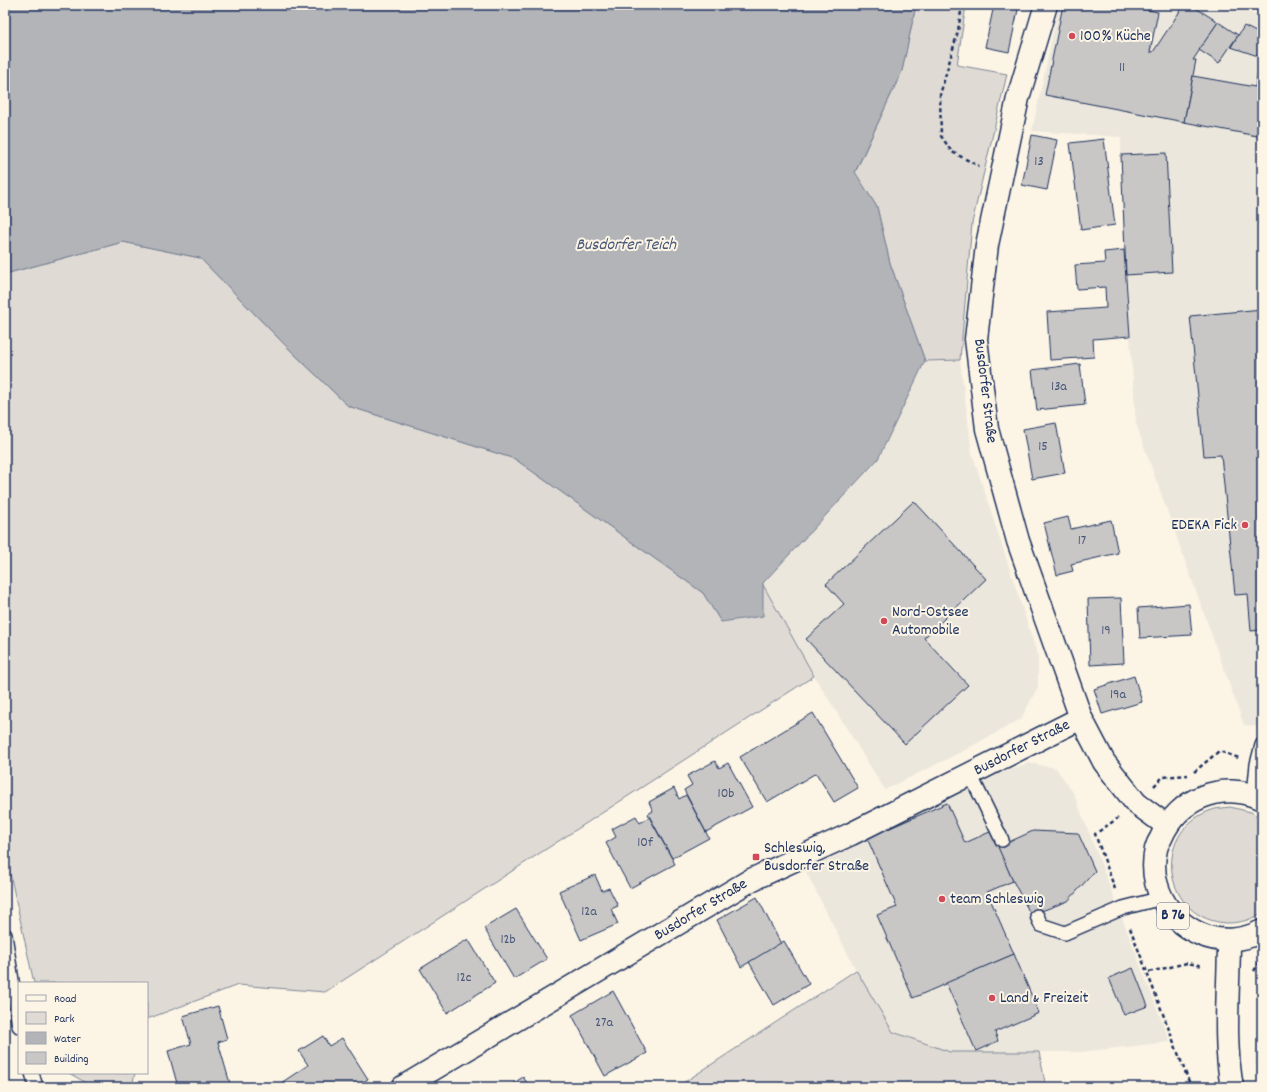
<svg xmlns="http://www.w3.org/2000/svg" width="1267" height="1092" font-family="Dekko,sans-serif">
	<rect width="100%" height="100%" fill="#fcf5e5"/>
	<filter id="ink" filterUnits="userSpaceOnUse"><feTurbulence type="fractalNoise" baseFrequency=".025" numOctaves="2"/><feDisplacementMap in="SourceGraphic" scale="8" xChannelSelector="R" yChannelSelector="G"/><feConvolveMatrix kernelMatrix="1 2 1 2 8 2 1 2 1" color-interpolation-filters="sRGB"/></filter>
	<g filter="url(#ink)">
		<g fill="#ece7dc">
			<polygon points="1059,5 1224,5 1262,16 1262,727 1244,725 1136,424 1124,250 1121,155 1121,137 1032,131"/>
			<polygon points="960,360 972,453 1038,656 1038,687 1021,719 965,750 885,790 814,676 762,583 878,459 925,361"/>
			<polygon points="1029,763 1056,768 1074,794 1170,1042 1081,1052 950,1052 893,1032 856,970 806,872 897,821 995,774"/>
			<polygon points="1262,994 1262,1087 1259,1087 1255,1062 1258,1010"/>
		</g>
		<g fill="#dfdbd4" stroke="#7d8599">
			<polygon points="916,5 966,5 957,65 1007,74 972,223 960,360 925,361 890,263 877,207 855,173 902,71"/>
			<polygon points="123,242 200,258 286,346 348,406 515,459 703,593 721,622 762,583 814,676 325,992 238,985 147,1019 147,983 34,983 9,869 5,836 5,274"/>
			<path d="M 1230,807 L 1251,812 L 1262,819 L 1262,912 C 1253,920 1239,923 1228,923 C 1164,921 1150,834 1209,811 C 1215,808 1223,808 1230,807 Z"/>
			<polygon points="856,970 893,1032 950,1052 1039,1052 1046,1087 677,1087"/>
			<polygon points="69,1073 135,1073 132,1087 93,1087"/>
		</g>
		<polygon fill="#b2b4b8" stroke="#767f94" points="5,5 916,5 902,71 855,172 877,207 890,263 925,361 878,459 763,583 763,616 721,622 703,593 515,459 348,406 286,346 200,258 123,242 5,274"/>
		<g fill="#c8c7c6" stroke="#1b2f5e">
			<polygon points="994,5 1019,5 1009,52 985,47"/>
			<polygon points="1063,5 1122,5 1158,12 1150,52 1153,52 1184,5 1191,5 1218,22 1193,60 1196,60 1184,122 1045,95"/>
			<polygon points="1218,22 1238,35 1219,63 1199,50"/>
			<polygon points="1244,26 1262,35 1261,57 1231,47"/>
			<polygon points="1261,53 1262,137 1184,122 1193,76 1255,87"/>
			<polygon points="1032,135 1057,140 1047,190 1022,185"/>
			<polygon points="1104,139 1115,225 1081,230 1070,143"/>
			<polygon points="1166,153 1172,272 1126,275 1121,155"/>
			<polygon points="1124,250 1130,336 1093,339 1094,357 1050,360 1047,312 1106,308 1105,287 1077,289 1075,265 1105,263 1104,252"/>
			<polygon points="1262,309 1262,630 1251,631 1248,594 1235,595 1221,455 1204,456 1190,316"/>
			<polygon points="1080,364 1085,405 1037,410 1032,370"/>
			<polygon points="1056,423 1065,473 1032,479 1023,429"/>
			<polygon points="914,501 986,579 924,638 968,685 905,744 806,639 844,604 826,584"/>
			<polygon points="1068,517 1071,529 1111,520 1118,553 1071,564 1073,571 1057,575 1044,523"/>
			<polygon points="1121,598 1124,663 1090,665 1088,599"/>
			<polygon points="1189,604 1192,635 1140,638 1138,608"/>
			<polygon points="1134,676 1142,702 1102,714 1094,689"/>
			<polygon points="813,713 858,788 834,802 816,773 767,802 740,757"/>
			<polygon points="715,761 719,768 728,763 752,807 706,832 684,790 692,785 687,776"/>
			<polygon points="674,788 679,799 686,795 709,838 672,858 648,814 653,811 649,802"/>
			<polygon points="947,803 965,843 992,831 1013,881 987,892 1014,954 913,998 877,915 897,907 867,838"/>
			<polygon points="636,816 640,823 649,817 675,864 630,888 606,843 616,837 612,829"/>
			<polygon points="1033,831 1078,833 1095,871 1068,901 1031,915 1013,881 998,847"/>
			<polygon points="595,875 602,891 609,888 618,906 611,909 618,924 581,940 559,891"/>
			<polygon points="757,897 781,944 741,967 717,920"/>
			<polygon points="516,909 547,959 514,979 484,928"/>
			<polygon points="468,939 495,983 447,1013 420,969"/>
			<polygon points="784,941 809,984 774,1005 749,962"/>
			<polygon points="1014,954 1039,1013 995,1032 998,1041 976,1051 946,983"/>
			<polygon points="1133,968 1148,1006 1124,1015 1109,978"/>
			<polygon points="613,991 647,1053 605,1076 572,1015"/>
			<polygon points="218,1006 227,1039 218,1042 231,1087 178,1087 168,1051 191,1044 183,1016"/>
			<polygon points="323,1036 329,1046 342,1038 368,1079 355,1087 275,1087 308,1065 299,1051"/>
			<polygon points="5,1043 8,1087 5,1087"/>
			<polygon points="523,1077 530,1087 508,1087"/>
		</g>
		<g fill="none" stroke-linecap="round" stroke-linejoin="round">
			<g stroke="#1b2f5e" stroke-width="16">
				<g id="service">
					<polyline points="970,774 1002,840"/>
					<polyline points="1254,795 1257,764 1262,745"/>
					<polyline points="1037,916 1041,925 1065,933 1123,908 1162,898"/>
					<polyline points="5,935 19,1026"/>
					<polyline points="32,1073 36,1087"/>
				</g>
			</g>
			<g stroke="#1b2f5e" stroke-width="25">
				<g id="tertiary">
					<polyline points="1046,5 1018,98 987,245 976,339 987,429 1018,541 1081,718 1104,762 1136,803 1166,825"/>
					<polyline points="403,1087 751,880 851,834 1081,718"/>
				</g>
			</g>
			<g stroke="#1b2f5e" stroke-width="25">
				<g id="primary">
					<path d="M 1262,799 C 1223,780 1178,798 1161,838 C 1159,841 1157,845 1156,849 C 1148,885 1167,919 1200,934 C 1220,943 1243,941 1262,931"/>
					<path d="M 1229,940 C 1229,989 1223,1039 1232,1087"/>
				</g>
			</g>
			<g stroke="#1b2f5e" stroke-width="2.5" stroke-dasharray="4 3" stroke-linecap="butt">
				<polyline points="962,5 958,31 940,95 941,136 952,152 979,166"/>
				<polyline points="1194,772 1219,751 1239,758"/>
				<polyline points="1154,786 1163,777 1188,775"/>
				<polyline points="1115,889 1095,834 1118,818"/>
				<polyline points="1130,928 1191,1087"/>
				<polyline points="1254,971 1261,960"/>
				<polyline points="1149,972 1187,963 1203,966"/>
			</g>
			<use href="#service" stroke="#fcf5e5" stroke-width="13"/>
			<use href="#tertiary" stroke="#fcf5e5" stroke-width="22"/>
			<use href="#primary" stroke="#fcf5e5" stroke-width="22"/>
		</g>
	</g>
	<g fill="#d1495b" stroke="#fcf5e5" stroke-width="1.5">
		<circle cx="1072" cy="36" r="4"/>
		<circle cx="1245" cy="525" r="4"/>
		<circle cx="884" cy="621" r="4"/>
		<rect x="752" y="853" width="8" height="8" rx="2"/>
		<circle cx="942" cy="899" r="4"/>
		<circle cx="992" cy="998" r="4"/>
	</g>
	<g text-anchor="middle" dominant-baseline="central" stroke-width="4" stroke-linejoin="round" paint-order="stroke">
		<g font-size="14" fill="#465578">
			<text x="1122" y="68">11</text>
			<text x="1039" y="162">13</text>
			<text x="1059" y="387">13a</text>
			<text x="1043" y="447">15</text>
			<text x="1082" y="541">17</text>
			<text x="1106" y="631">19</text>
			<text x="1118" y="695">19a</text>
			<text x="726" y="794">10b</text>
			<text x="645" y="843">10f</text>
			<text x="589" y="912">12a</text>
			<text x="508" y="940">12b</text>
			<text x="464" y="978">12c</text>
			<text x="604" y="1023">27a</text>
		</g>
		<rect fill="#fcf5e5" stroke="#5e6a86" stroke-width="1" x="1157" y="903" width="32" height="26" rx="3"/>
		<g font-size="15" font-weight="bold" fill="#1b2f5e">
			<text x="1173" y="916">B 76</text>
		</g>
		<g font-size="16" fill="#1b2f5e" stroke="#fcf5e5" text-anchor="start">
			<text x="1080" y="36">100% Küche</text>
			<text x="1237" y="525" text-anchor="end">EDEKA Fick</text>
			<text x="892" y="612">Nord-Ostsee<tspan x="892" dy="18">Automobile</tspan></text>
			<text x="764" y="848">Schleswig,<tspan x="764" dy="18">Busdorfer Straße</tspan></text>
			<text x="950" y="899">team Schleswig</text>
			<text x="1000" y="998">Land &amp; Freizeit</text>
		</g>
		<g font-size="16" fill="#1b2f5e" stroke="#fcf5e5">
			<text transform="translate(985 391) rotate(83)">Busdorfer Straße</text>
			<text transform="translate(1022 748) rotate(-27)">Busdorfer Straße</text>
			<text transform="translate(701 910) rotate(-31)">Busdorfer Straße</text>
		</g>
		<g font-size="17" font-style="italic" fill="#485779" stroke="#fcf5e5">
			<text x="626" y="246">Busdorfer Teich</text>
		</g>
	</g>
	<rect width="1267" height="1092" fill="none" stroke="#fcf5e5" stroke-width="20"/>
	<rect x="10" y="10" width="1247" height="1072" fill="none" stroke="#1b2f5e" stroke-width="1.5" filter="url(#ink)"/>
	<rect x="18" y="982" width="130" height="92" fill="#fcf5e5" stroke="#a2a6af"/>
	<rect x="26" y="995" width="20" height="6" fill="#fcf5e5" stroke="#a2a6af"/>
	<text x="54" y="1002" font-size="12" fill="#1b2f5e">Road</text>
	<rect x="26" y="1012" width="20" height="12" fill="#dfdbd4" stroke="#a2a6af"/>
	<text x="54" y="1022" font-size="12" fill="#1b2f5e">Park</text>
	<rect x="26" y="1032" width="20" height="12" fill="#b2b4b8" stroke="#a2a6af"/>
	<text x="54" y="1042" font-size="12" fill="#1b2f5e">Water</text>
	<rect x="26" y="1052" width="20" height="12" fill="#c8c7c6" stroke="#a2a6af"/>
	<text x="54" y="1062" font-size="12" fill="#1b2f5e">Building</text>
</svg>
